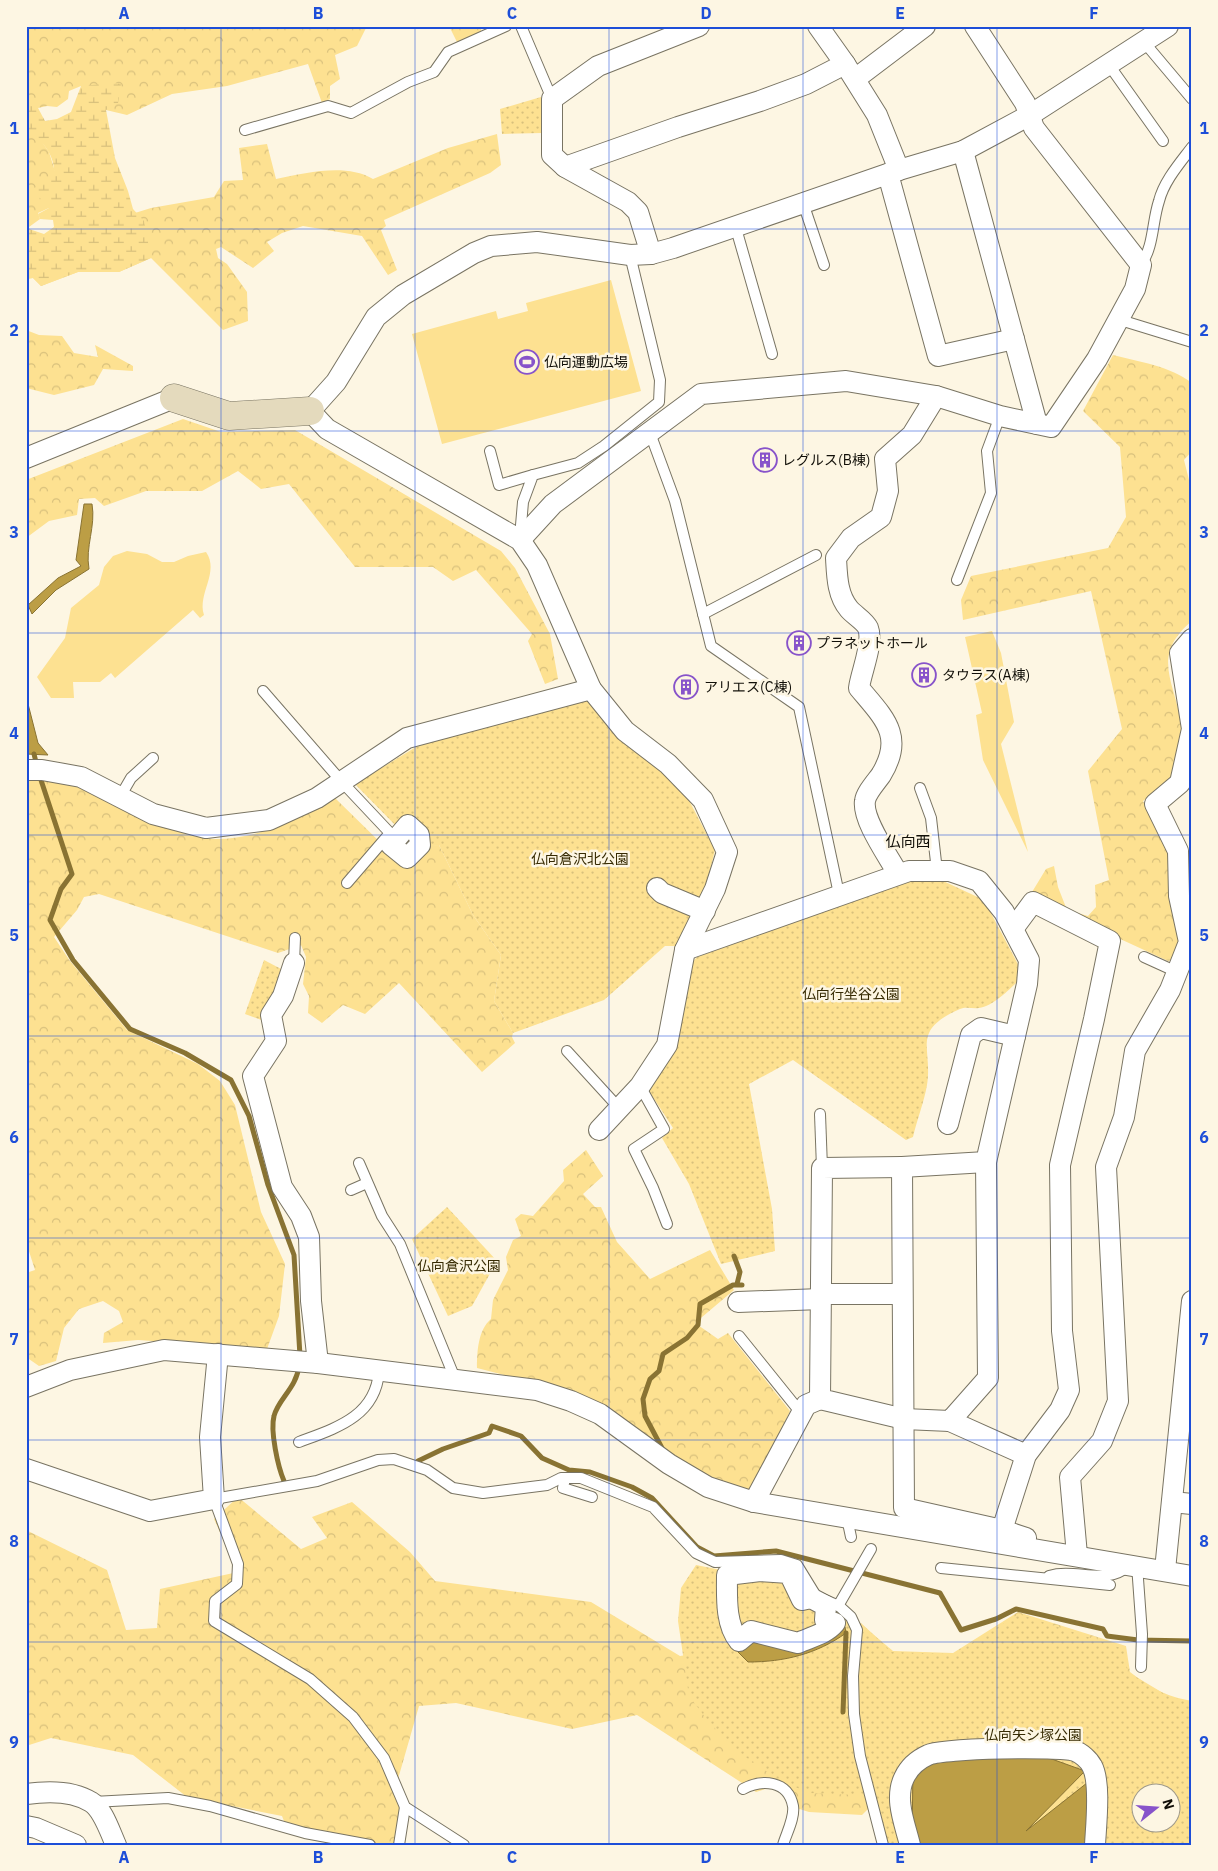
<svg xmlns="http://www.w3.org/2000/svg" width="1218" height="1871" font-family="'IBM Plex Sans','Noto Sans JP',sans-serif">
	<defs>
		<pattern id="forest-crowns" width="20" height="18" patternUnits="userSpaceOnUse" patternTransform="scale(1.25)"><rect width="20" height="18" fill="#fde191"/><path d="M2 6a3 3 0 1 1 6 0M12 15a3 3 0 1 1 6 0" fill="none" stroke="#d8c07c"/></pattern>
		<pattern id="wetland-marsh" width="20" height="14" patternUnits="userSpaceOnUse" patternTransform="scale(1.25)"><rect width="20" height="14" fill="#fde191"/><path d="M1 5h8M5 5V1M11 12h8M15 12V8" fill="none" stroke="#d8c07c"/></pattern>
		<pattern id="park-dots" width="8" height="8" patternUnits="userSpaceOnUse" patternTransform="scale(1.25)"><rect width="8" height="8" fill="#fde191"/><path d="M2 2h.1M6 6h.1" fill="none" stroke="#d8c07c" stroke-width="1.8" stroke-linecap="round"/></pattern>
	</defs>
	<rect width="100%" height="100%" fill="#fdf6e3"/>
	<g fill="#fde191">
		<polygon points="611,280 641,391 442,444 412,334 496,311 498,319 528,311 526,303"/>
		<path d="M 127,551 L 147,554 L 162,562 L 174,562 L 188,556 L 206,552 C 220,572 197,594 204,615 L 200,618 L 193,610 L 115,678 L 111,673 L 100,682 L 73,682 L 74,698 L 51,698 L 37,677 L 65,638 L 71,608 L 99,585 L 104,567 L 113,556 Z"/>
		<polygon points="992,631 1001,653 1014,722 1001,744 1028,852 983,760 976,715 982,713 965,637"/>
	</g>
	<g fill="url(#forest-crowns)" fill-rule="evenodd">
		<path d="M 26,26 L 367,26 L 357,46 L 335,55 L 340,79 L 330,86 L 330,99 L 322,103 L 308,64 L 227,86 L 172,94 L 127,115 L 106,110 L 81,86 L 69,91 L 68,99 L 57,107 L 47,106 L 38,108 L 42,142 L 49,152 L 57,178 L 49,208 L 38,213 L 40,219 L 29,227 L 32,245 L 151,208 L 214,197 L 224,181 L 243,180 L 239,148 L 267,144 L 276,179 C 307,173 345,163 373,179 L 448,148 L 497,134 L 501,165 L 490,173 L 384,220 L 386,226 L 381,230 L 397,270 L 388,275 L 362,236 L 303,226 L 282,233 L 267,242 L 274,251 L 253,268 L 221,247 L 216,249 L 218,258 L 227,264 L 247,292 L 248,321 L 223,330 L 151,258 L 119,272 L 78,272 L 41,286 L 33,278 L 26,279 Z"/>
		<polygon points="449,26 481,26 481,33 457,42"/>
		<polygon points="26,330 39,335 62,336 74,353 98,357 95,345 133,366 133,371 103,369 94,385 54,395 26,388"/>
		<path d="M 1113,355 C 1140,362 1170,366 1192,383 L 1192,451 L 1184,460 L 1192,492 L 1192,621 C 1150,656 1175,681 1181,724 C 1183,741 1177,762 1175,779 L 1143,801 L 1171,854 L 1179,944 L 1172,960 L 1168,961 L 1029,897 L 1046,869 L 1054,866 L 1058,887 L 1067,910 L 1088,916 L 1096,907 L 1095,885 L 1109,880 L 1088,771 L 1122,729 L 1091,591 L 963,620 L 961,600 L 971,576 L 1108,548 L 1126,517 L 1120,447 L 1083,411 Z"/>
		<polygon points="183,419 221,432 295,430 501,551 515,568 550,634 558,679 545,684 528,641 532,634 476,570 453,581 433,567 355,567 289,484 261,489 238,471 202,491 146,491 104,506 95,498 79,499 77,515 49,521 26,538 26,480"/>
		<path d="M 26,778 C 42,780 60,779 75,784 C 118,797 169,837 213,839 C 258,840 296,819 335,798 L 385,847 L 439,845 L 473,915 L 501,955 L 494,1001 L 513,1033 L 512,1037 L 515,1043 L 482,1072 L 399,983 L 365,1014 L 343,1005 L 322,1023 L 308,1013 L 309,996 L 303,984 L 306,957 L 301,945 L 278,953 L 99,894 L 84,897 L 77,910 L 54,937 L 70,961 L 127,1030 L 198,1064 L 220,1081 L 235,1105 L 261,1212 L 285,1264 L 279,1316 L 267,1349 L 138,1340 L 103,1343 L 104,1333 L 123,1322 L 119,1311 L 103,1301 L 79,1309 L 64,1328 L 56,1361 L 39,1366 L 26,1357 L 26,1273 L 35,1270 L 26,1242 Z"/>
		<path d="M 586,1150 L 603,1176 L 583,1194 L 595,1207 L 601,1207 L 617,1242 L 650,1279 L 710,1250 L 734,1290 L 695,1323 L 718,1339 L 728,1333 L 790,1411 L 751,1493 L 693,1469 L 627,1421 L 586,1396 L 477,1368 C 477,1352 478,1330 491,1319 L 493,1300 L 508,1270 L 506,1257 L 513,1240 L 521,1236 L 515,1219 L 521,1214 L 533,1216 L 564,1181 L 563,1170 Z"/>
		<path d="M 238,1497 L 301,1549 L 327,1538 L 312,1517 L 352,1502 L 410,1552 L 435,1581 L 591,1602 L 680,1656 L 757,1644 L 861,1624 L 893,1651 L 953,1653 L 1018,1612 L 1126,1646 L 1130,1672 C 1152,1689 1165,1696 1192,1701 L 1192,1845 L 1109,1845 L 939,1738 L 862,1815 L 809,1812 L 793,1807 L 775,1786 L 756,1792 L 637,1715 L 572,1729 L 456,1703 L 419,1706 L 398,1779 L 403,1845 L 353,1845 L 289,1834 L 282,1816 L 187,1797 L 133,1755 L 51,1738 L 26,1746 L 26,1530 L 107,1570 L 126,1630 L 157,1628 L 160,1589 L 238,1572 L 214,1519 ZM 1140,1794 L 1170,1794 L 1170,1824 L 1140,1824 Z"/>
	</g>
	<path fill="url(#wetland-marsh)" d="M 113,83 L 121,84 L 118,103 L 106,110 L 115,158 L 128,191 L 133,209 L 144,221 L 151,258 L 119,272 L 78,272 L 41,286 L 33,278 L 26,279 L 26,228 L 44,234 L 54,227 L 53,220 L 40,219 L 38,214 L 49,208 L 49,203 L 36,196 L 35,188 C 41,181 48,181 54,175 C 56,158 43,138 26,132 L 26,104 L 38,108 L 45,121 L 57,119 L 71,112 L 81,86 Z"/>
	<g fill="url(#park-dots)" fill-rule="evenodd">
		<polygon points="541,97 542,133 502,134 500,109"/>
		<polygon points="590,697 682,787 715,850 707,882 679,946 665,946 604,1000 513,1033 494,1001 501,955 473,915 439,845 426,847 410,864 398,828 355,784 416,747 568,700"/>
		<path d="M 941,880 L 984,900 L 1021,970 L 1019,980 C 1009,990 993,1006 979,1008 C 972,1009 966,1006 960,1009 C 910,1031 933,1047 927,1085 C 924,1102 917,1120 913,1137 L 906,1140 L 793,1060 L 749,1084 L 772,1209 L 775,1251 L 721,1264 L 689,1184 L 662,1138 L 673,1128 L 649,1091 L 683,972 L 697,957 L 911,881 Z"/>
		<polygon points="264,960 285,971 264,1021 245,1014"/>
		<polygon points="447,1207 497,1261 472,1306 448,1316 412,1239"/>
		<path d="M 696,1565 L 726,1571 L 757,1567 L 847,1615 L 849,1623 L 861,1623 L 892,1652 L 954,1654 L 1019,1614 L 1124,1649 L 1128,1672 L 1168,1696 L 1192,1703 L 1192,1845 L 888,1845 L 873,1791 L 858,1795 L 809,1793 L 781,1781 L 738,1752 L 708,1721 L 689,1696 L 678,1621 L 681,1588 ZM 1140,1794 L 1170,1794 L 1170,1824 L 1140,1824 Z"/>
	</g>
	<g fill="#bc9e45" stroke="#897333">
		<path d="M 84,504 L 92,504 C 96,526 85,547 89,569 L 56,590 L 32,614 L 28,605 L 58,578 L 81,566 L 76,560 Z"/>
		<polygon points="26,696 38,743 48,755 26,754"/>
		<path d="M 845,1627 L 846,1633 C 817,1654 784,1662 748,1662 L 738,1652 L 739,1641 L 816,1634 Z"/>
		<polygon points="1024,1749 1085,1771 1026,1831 1092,1779 1088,1845 912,1845 913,1764"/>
	</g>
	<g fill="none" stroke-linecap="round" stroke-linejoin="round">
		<g stroke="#897333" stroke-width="5">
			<polyline points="34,754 37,766"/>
			<polyline points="39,774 72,874 61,889 50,920 73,960 130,1029 185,1053 231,1080 249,1116 268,1185 294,1255 300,1356"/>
			<polyline points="734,1256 740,1272 737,1284"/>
			<polyline points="663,1450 645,1416 643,1399 650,1379 659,1371 663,1354 687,1338 698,1325 700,1304 733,1285 742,1285"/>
			<polyline points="418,1461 443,1449 489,1433 492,1426 521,1436 542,1458 569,1470 590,1472 632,1487 652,1498 697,1547 714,1556 776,1551 940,1593 961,1630 996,1619 1016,1609 1103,1629 1107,1636 1138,1640 1192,1641"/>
			<path d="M 284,1481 C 278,1467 270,1431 274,1416 C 278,1399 297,1388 299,1365"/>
			<polyline points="843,1712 846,1633"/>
		</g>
		<g stroke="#797463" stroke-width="12">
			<g id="lane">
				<polyline points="521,26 552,99"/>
				<polyline points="1144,42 1192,99"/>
				<polyline points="1109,65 1163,141"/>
				<polyline points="245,130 328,106 351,113 408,82 434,72 448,52 506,26"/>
				<polyline points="803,203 824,265"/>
				<polyline points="735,225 772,354"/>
				<path d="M 1141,265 C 1154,246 1152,222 1159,201 C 1164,181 1180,163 1192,147"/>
				<polyline points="1117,319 1192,342"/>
				<polyline points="650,433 675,501 711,646 799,707 839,894"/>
				<polyline points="490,451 499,485 533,475"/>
				<polyline points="520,537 523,502 533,475 578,463 604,446 659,402 660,380 630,255"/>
				<polyline points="957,580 991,493 987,451 1000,416"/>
				<polyline points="703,614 816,555"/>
				<polyline points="263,691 342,782 390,833 347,883"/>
				<polyline points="920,788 931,818 937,871"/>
				<polyline points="120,797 131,778 153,758"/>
				<polyline points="1144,957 1177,972"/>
				<polyline points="294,963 295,938"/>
				<polyline points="567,1051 619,1108"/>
				<polyline points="640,1086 664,1129 634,1149 653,1188 667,1224"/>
				<polyline points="820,1114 822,1168"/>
				<polyline points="359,1163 382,1216 400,1244 456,1381"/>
				<polyline points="351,1190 367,1183"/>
				<polyline points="739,1336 801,1413"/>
				<path d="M 299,1442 C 336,1428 375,1417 379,1372"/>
				<polyline points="565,1478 563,1488 592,1497"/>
				<polyline points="847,1518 851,1537"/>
				<polyline points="1137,1565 1142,1634 1141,1667"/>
				<polyline points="941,1568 1110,1585"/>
				<path d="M 1049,1576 C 1076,1568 1106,1586 1128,1566"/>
				<polyline points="838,1606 871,1549"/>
				<path d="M 743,1789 C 762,1779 788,1780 793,1806 C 795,1818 786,1834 783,1845"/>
				<polyline points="93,1802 168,1798 210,1806 305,1833 370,1845"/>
				<polyline points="399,1845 405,1807"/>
				<polyline points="464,1845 405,1807 384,1758 353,1717 310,1679 214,1621 215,1601 237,1584 238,1564 214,1499 317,1481 378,1460 394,1459 427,1470 453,1488 483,1493 547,1485 561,1478 581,1478 653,1507 696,1553 715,1562 781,1560 797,1565 816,1596 839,1606 851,1617 857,1630 853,1676 854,1714 860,1756 883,1845"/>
			</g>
		</g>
		<g stroke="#797463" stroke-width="22">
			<g id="street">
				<polyline points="699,26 598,66 552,99 552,155 565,167 678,127 760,101 806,84 845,64 818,26"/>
				<polyline points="845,64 877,115 899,170"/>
				<polyline points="855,79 925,26"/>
				<polyline points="963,151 1037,424"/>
				<polyline points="565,167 628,202 638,212 651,254"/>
				<polyline points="888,174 938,356 1014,339"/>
				<polyline points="26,458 174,398"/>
				<polyline points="520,540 553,504 701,394 846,381 936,396 1000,416 1051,427 1097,359 1135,289 1141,265 1034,128 1025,103 975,26"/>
				<polyline points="26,770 42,770 81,777 153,814 206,828 269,820 317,798 407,738 591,689"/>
				<polygon points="408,825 419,835 420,845 407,858 391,845"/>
				<path d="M 898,874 C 889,857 862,820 865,801 C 866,793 876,782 881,775 C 905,736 884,718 859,688 C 861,672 874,643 868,628 C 865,621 854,615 849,609 C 837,595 837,575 836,558 L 851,538 L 881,517 L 888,491 L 885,459 L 912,435 L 936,396"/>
				<polyline points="657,888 662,893 705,911"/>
				<polyline points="685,950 909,871 950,871 979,881 1004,912 1029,960 1027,984 986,1162 902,1167 904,1508 1002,1530 1026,1538"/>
				<polyline points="294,963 283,996 271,1015 276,1041 253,1076 282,1187 301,1216 309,1237 311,1301 318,1363"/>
				<polyline points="948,1124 971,1035 981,1028 1015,1036"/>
				<polyline points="599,1130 640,1086 667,1045 685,950 715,889 727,852 703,800 668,764 625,731 591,689 537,565 520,540 327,429 310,411 336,382 376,317 403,295 474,253 491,246 537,242 630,255 651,254 673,248 899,170 963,151 1030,115 1168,26"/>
				<polyline points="902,1167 822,1168 820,1399 904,1419 950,1421 988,1378 986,1162"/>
				<polyline points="821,1294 902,1294"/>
				<polyline points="738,1302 821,1299"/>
				<polyline points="26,1387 70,1370 164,1350 318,1363 537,1390 571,1401 600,1414 669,1464 708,1487 754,1502 1192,1576"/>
				<polyline points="950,1421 1026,1455"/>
				<polyline points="26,1469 150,1511 214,1499 210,1437 218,1354"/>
				<polyline points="754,1502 806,1405 820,1399"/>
				<polyline points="1172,1502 1192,1504"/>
				<polyline points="1002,1530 1026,1455 1060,1410 1069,1390 1062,1331 1060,1165 1094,1019 1110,941 1033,902 1013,929"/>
				<polyline points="1077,1555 1070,1477 1102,1441 1118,1401 1106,1167 1124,1117 1135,1051 1170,990 1189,942 1179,896 1178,851 1155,804 1180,783 1192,729 1180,653 1192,639"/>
				<polyline points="1165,1570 1192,1301"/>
				<path d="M 760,1571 L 789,1573 L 802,1600 L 811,1598 L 826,1606 L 825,1620 L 835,1623 C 826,1634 811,1637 798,1643 L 751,1631 L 739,1641 C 725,1624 727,1596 727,1575 Z"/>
				<path d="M 26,1794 C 47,1791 72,1790 91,1802 C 103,1809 110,1832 116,1845"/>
				<polyline points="26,1826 36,1828 76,1845"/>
				<path d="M 910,1845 C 905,1824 894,1799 904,1778 C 909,1767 917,1760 928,1755 C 942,1748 1060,1746 1075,1751 C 1081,1753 1089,1760 1092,1766 C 1101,1782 1096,1825 1095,1845"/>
			</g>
		</g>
		<g stroke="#797463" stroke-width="29">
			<polyline id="secondary" points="174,398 229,416 310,411"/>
		</g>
		<use href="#lane" stroke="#fff" stroke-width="10"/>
		<use href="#street" stroke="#fff" stroke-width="20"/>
		<use href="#secondary" stroke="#e4dabd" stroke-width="28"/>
	</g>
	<path fill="none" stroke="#1d4ed8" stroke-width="1" stroke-opacity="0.55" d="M 221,26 L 221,1845M 415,26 L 415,1845M 609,26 L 609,1845M 803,26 L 803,1845M 997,26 L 997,1845M 26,229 L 1192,229M 26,431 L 1192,431M 26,633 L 1192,633M 26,835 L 1192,835M 26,1036 L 1192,1036M 26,1238 L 1192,1238M 26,1440 L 1192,1440M 26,1642 L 1192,1642"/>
	<defs>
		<g id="stadium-ring" transform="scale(1.25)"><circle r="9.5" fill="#fdf6e3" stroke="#8753ca" stroke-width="1.5"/><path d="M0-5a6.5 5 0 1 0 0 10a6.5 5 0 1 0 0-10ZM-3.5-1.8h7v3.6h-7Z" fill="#8753ca"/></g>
		<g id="building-ring" transform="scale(1.25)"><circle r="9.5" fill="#fdf6e3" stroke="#8753ca" stroke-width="1.5"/><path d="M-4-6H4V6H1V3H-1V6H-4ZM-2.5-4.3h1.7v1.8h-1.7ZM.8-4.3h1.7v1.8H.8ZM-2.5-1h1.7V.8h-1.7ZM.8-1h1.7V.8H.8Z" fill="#8753ca"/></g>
	</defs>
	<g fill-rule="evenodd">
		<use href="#stadium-ring" x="527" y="362"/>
		<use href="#building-ring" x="765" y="460"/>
		<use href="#building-ring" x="799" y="643"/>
		<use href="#building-ring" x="924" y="675"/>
		<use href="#building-ring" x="686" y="687"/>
	</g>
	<g text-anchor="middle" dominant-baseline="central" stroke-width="5" stroke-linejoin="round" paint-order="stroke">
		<g font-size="14" fill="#110f08" stroke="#fdf6e3" text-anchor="start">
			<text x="544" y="362">仏向運動広場</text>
			<text x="782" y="460">レグルス(B棟)</text>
			<text x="816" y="643">プラネットホール</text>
			<text x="942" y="675">タウラス(A棟)</text>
			<text x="704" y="687">アリエス(C棟)</text>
		</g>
		<g font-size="14" fill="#372b03" stroke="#fdf6e3">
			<text x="580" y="859">仏向倉沢北公園</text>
			<text x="851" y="994">仏向行坐谷公園</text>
			<text x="459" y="1266">仏向倉沢公園</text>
			<text x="1033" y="1735">仏向矢シ塚公園</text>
		</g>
		<g font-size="15" fill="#110f08" stroke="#fdf6e3">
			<text x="908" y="841">仏向西</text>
		</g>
	</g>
	<rect width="1218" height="1871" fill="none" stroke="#fdf6e3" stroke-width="55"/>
	<g transform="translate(1156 1808) rotate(73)"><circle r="24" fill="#fdf6e3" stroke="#9f9a8b"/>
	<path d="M0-4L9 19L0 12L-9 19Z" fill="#8753ca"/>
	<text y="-8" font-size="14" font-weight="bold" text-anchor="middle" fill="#110f08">N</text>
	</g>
	<rect x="28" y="28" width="1162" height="1816" fill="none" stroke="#1d4ed8" stroke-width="2"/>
	<g font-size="16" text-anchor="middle" font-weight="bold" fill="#1d4ed8">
		<text x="124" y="19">A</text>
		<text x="318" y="19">B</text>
		<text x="512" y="19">C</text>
		<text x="706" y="19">D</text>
		<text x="900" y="19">E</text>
		<text x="1094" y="19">F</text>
		<text x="14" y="134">1</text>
		<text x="1204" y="134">1</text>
		<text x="14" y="336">2</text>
		<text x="1204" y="336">2</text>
		<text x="14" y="538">3</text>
		<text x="1204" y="538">3</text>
		<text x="14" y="739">4</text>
		<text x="1204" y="739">4</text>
		<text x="14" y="941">5</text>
		<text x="1204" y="941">5</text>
		<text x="14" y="1143">6</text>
		<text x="1204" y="1143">6</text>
		<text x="14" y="1345">7</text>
		<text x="1204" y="1345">7</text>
		<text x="14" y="1547">8</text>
		<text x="1204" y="1547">8</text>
		<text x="14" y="1748">9</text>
		<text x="1204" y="1748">9</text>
		<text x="124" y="1863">A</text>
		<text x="318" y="1863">B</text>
		<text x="512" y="1863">C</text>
		<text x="706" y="1863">D</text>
		<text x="900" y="1863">E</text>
		<text x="1094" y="1863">F</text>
	</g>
</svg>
